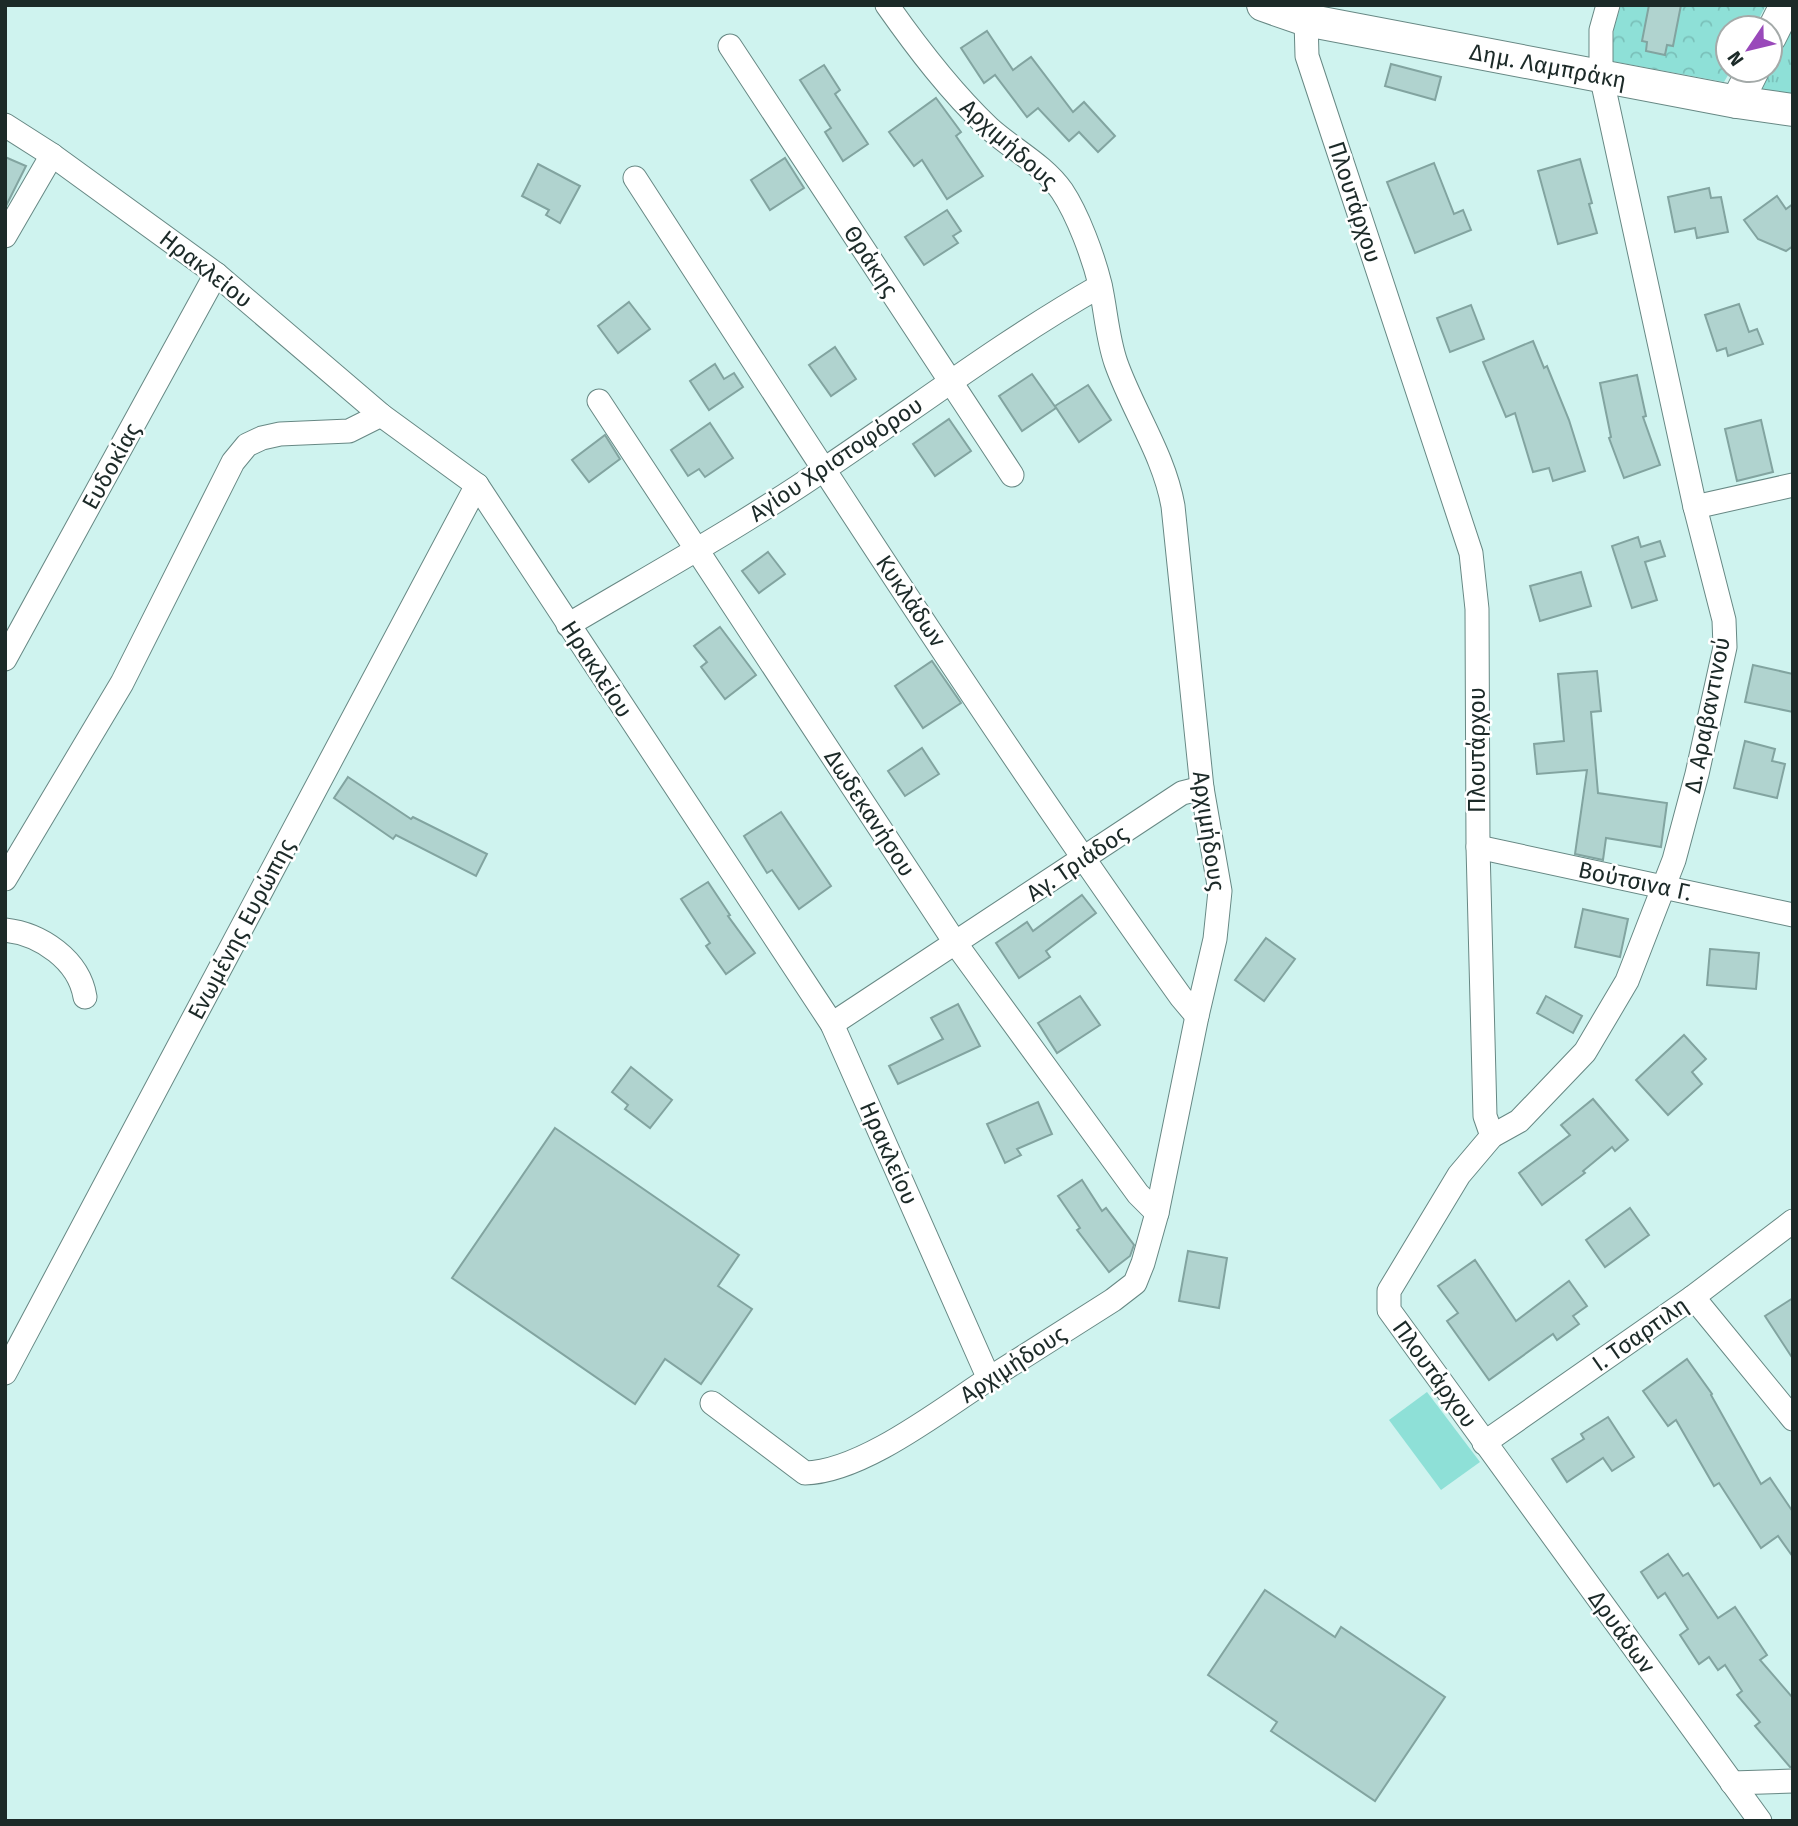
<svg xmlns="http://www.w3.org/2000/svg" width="1798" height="1826" font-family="'Fira Sans',sans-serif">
	<defs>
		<pattern id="grass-tufts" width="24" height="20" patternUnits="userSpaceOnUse" patternTransform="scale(1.75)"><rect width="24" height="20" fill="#8ee0d7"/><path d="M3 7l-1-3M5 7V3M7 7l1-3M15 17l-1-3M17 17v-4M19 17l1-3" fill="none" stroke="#7ac0b9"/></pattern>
		<pattern id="park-crowns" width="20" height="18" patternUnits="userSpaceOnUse" patternTransform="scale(1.75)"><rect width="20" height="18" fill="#8ee0d7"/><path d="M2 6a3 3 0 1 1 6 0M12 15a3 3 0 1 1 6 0" fill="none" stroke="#7ac0b9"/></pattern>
	</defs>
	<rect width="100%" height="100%" fill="#cff3ef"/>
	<polygon fill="url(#grass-tufts)" points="1793,17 1793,99 1754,93 1766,70 1770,70 1770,62"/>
	<polygon fill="url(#park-crowns)" points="1621,5 1766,5 1754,28 1728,28 1728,70 1731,70 1724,82 1611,61 1614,28"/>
	<polygon fill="#8ee0d7" points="1427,1392 1480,1462 1441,1490 1389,1420"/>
	<g fill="#b0d3cf" stroke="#82a4a0" stroke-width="2">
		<polygon points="1649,5 1681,5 1673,46 1667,45 1665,55 1646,51 1647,42 1642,41"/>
		<polygon points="987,31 1013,70 1031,57 1073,112 1084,102 1115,136 1098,152 1079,132 1069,141 1038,108 1027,117 995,75 984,83 961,48"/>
		<polygon points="1391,64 1441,77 1435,100 1385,86"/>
		<polygon points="824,65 840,90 835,94 868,144 843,161 825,132 831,128 800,80"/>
		<polygon points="936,98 961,132 956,136 983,176 947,199 922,160 914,166 889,132"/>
		<polygon points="5,157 26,166 5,208"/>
		<polygon points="785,158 804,188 770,210 751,180"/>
		<polygon points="1580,159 1592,203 1589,204 1597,233 1558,244 1538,171"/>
		<polygon points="1434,163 1454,214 1463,210 1471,230 1415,253 1387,182"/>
		<polygon points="538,164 580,186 560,223 546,215 549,210 522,196"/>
		<polygon points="1709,188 1711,198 1721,197 1728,232 1697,238 1695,228 1675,232 1668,197"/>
		<polygon points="1777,196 1786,209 1793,204 1793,246 1786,251 1758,239 1744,220"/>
		<polygon points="947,210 961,231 953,236 958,243 924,265 905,237"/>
		<polygon points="629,302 650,329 618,353 598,326"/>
		<polygon points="1739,304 1749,332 1757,329 1763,344 1728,356 1726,348 1717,351 1705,315"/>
		<polygon points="1471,305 1484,339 1450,352 1437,318"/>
		<polygon points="1533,341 1544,368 1547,366 1569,420 1585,471 1553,481 1549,468 1533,472 1515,413 1506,417 1483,362"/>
		<polygon points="835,347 856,379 831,396 809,365"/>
		<polygon points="715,364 724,379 734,373 743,387 709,410 690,381"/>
		<polygon points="1032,374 1056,408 1022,431 999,396"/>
		<polygon points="1637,375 1646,416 1643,417 1660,465 1624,478 1609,438 1611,437 1600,383"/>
		<polygon points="1088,385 1111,420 1079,442 1055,406"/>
		<polygon points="949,419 971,451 935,476 913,444"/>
		<polygon points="1761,420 1773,472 1737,481 1725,429"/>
		<polygon points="710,423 733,458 705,477 699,469 688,476 671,450"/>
		<polygon points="605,435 620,459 589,482 572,460"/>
		<polygon points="1638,537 1641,547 1660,541 1665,556 1645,562 1657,600 1632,608 1612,546"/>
		<polygon points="768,552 785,574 759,593 742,571"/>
		<polygon points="1581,572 1591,606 1540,621 1530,586"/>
		<polygon points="720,627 756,675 725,699 701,667 707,662 694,646"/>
		<polygon points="932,661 961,703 923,728 895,686"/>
		<polygon points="1753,665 1793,674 1793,712 1745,702"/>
		<polygon points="1597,671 1601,711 1591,712 1598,793 1667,803 1661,847 1606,838 1603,860 1575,854 1587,770 1537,774 1534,744 1564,741 1558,674"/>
		<polygon points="1745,741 1775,749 1772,761 1785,764 1777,798 1734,788"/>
		<polygon points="922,748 939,774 905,796 888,771"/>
		<polygon points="348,777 411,819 413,817 487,854 476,876 396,835 393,839 334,798"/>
		<polygon points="781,812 831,886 799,909 772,870 767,873 744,836"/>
		<polygon points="708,882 730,915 728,916 755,953 726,974 706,946 710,943 681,899"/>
		<polygon points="1082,895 1096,913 1046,951 1050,957 1019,978 996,943 1027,922 1033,931"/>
		<polygon points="1583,909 1628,919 1620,957 1575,947"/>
		<polygon points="1266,938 1295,959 1264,1001 1235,980"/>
		<polygon points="1710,949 1759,953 1756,989 1707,985"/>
		<polygon points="1080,996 1100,1025 1057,1053 1038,1023"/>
		<polygon points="1546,996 1582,1016 1573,1033 1537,1013"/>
		<polygon points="958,1004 980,1046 898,1084 889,1066 943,1039 931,1018"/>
		<polygon points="1684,1035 1706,1059 1692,1072 1702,1084 1668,1115 1636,1080"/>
		<polygon points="631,1067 672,1100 650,1128 625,1109 628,1105 612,1092"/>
		<polygon points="1593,1099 1628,1140 1615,1151 1612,1147 1583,1171 1585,1173 1542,1205 1519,1173 1570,1135 1561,1125"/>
		<polygon points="1038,1102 1052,1134 1017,1149 1021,1155 1005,1163 987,1124"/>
		<polygon points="555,1128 739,1255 718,1286 752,1309 701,1384 665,1359 635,1404 452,1278"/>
		<polygon points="1082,1180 1102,1211 1106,1208 1134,1245 1130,1256 1109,1272 1077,1230 1080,1228 1058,1196"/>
		<polygon points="1630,1208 1649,1235 1605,1267 1586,1240"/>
		<polygon points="1188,1251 1227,1258 1219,1308 1179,1301"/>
		<polygon points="1475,1260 1516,1321 1569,1281 1587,1306 1573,1316 1579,1324 1557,1340 1553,1334 1489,1380 1447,1321 1458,1313 1438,1286"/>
		<polygon points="1793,1298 1793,1359 1765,1316"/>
		<polygon points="1687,1359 1712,1394 1711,1395 1761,1484 1770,1478 1793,1512 1793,1557 1778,1536 1761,1548 1719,1483 1714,1486 1676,1420 1668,1426 1643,1391"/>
		<polygon points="1608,1417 1634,1457 1612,1471 1603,1458 1567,1482 1552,1459 1584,1439 1581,1434"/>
		<polygon points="1668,1554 1683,1576 1688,1573 1718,1618 1735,1607 1767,1655 1760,1660 1793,1698 1793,1767 1790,1767 1755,1726 1760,1722 1737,1695 1742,1691 1725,1665 1718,1670 1709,1657 1699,1664 1680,1635 1688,1629 1665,1593 1658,1598 1641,1572"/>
		<polygon points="1265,1590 1335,1637 1341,1627 1445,1697 1375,1801 1271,1731 1277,1722 1208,1675"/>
	</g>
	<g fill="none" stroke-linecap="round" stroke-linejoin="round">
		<g stroke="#678884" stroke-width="25">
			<g id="street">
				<polyline points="1608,5 1601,30 1601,75 1695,507 1724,620 1725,647 1697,774 1674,860 1627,981 1585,1052 1519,1121 1492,1136 1459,1175 1389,1291 1389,1310 1760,1821"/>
				<polyline points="1306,20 1307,56 1471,553 1477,609 1478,847 1485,1116 1492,1136"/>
				<polyline points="730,46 1012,475"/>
				<polyline points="5,125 52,155 216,274 381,415 477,485 832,1024 989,1379"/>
				<path d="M 635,178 C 813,453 990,730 1181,997 L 1197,1016"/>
				<polyline points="5,236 52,155"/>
				<polyline points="599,401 956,944 1138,1194 1157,1213"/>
				<polyline points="1695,507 1793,485"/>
				<path d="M 568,625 C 654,574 743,525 826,468 C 917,407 1005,340 1100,286"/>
				<polyline points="5,659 216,274"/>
				<polyline points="1478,847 1793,915"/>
				<polyline points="5,879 122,683 233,462 247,445 262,438 280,434 349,431 381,415"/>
				<path d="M 5,930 C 41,934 79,960 85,997"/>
				<polyline points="832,1024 1182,793 1202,788"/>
				<polyline points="1693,1297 1793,1419"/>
				<polyline points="5,1373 477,485"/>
				<path d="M 712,1403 L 805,1473 C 862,1472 942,1409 990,1378 C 1031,1352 1072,1326 1113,1300 L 1135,1283 L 1143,1263 L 1157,1213 L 1197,1016 L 1215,939 L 1220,891 L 1202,788 L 1173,506 C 1164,455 1133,411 1116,363 C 1107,337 1106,311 1100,284 C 1093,256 1078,215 1062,191 C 1044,165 1012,149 989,128 C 950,91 918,49 887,5"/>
				<polyline points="1484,1443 1693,1297 1793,1221"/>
				<polyline points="1732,1783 1793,1781"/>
			</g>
		</g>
		<g stroke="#678884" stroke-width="34">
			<g id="secondary">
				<path id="s1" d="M 1263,5 L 1306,20 L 1737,102 L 1793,110"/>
				<polyline points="1770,37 1786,5"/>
				<polyline points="1737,102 1753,70"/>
			</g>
		</g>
		<use href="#street" stroke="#fff" stroke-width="23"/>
		<use href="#secondary" stroke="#fff" stroke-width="32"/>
	</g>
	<g text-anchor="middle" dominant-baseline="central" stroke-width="5" stroke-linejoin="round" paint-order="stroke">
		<g font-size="23" fill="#1c2a28" stroke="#fff">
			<text stroke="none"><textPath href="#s1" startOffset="292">Δημ. Λαμπράκη</textPath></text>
			<text transform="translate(1009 144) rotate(42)">Αρχιμήδους</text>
			<text transform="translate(1355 202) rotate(72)">Πλουτάρχου</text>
			<text transform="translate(871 261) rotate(57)">Θράκης</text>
			<text transform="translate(206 269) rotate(38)">Ηρακλείου</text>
			<text transform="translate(836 459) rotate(-34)">Αγίου Χριστοφόρου</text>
			<text transform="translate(111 466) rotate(-61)">Ευδοκίας</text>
			<text transform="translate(911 601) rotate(56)">Κυκλάδων</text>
			<text transform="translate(597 669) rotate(57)">Ηρακλείου</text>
			<text transform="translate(1707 715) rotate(-79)">Δ. Αραβαντινού</text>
			<text transform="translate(1477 750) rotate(-90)">Πλουτάρχου</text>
			<text transform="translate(870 813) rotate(57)">Δωδεκανήσου</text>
			<text transform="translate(1209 831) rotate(82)">Αρχιμήδους</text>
			<text transform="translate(1077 863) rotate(-34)">Αγ. Τριάδος</text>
			<text transform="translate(1635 881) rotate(12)">Βούτσινα Γ.</text>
			<text transform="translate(241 929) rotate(-62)">Ενωμένης Ευρώπης</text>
			<text transform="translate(889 1153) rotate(66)">Ηρακλείου</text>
			<text transform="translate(1640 1334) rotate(-35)">Ι. Τσαρτιλη</text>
			<text transform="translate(1013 1364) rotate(-33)">Αρχιμήδους</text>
			<text transform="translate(1435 1374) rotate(54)">Πλουτάρχου</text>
			<text transform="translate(1622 1632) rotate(54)">Δρυάδων</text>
		</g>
	</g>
	<rect width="1798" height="1826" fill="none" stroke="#1c2a28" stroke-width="14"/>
	<g transform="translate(1749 49) rotate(235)"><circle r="33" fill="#ffffff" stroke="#a4aaa9" stroke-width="2"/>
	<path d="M0-5L12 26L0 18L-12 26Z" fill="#9949ba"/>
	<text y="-10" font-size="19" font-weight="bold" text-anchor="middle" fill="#1c2a28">N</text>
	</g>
</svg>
